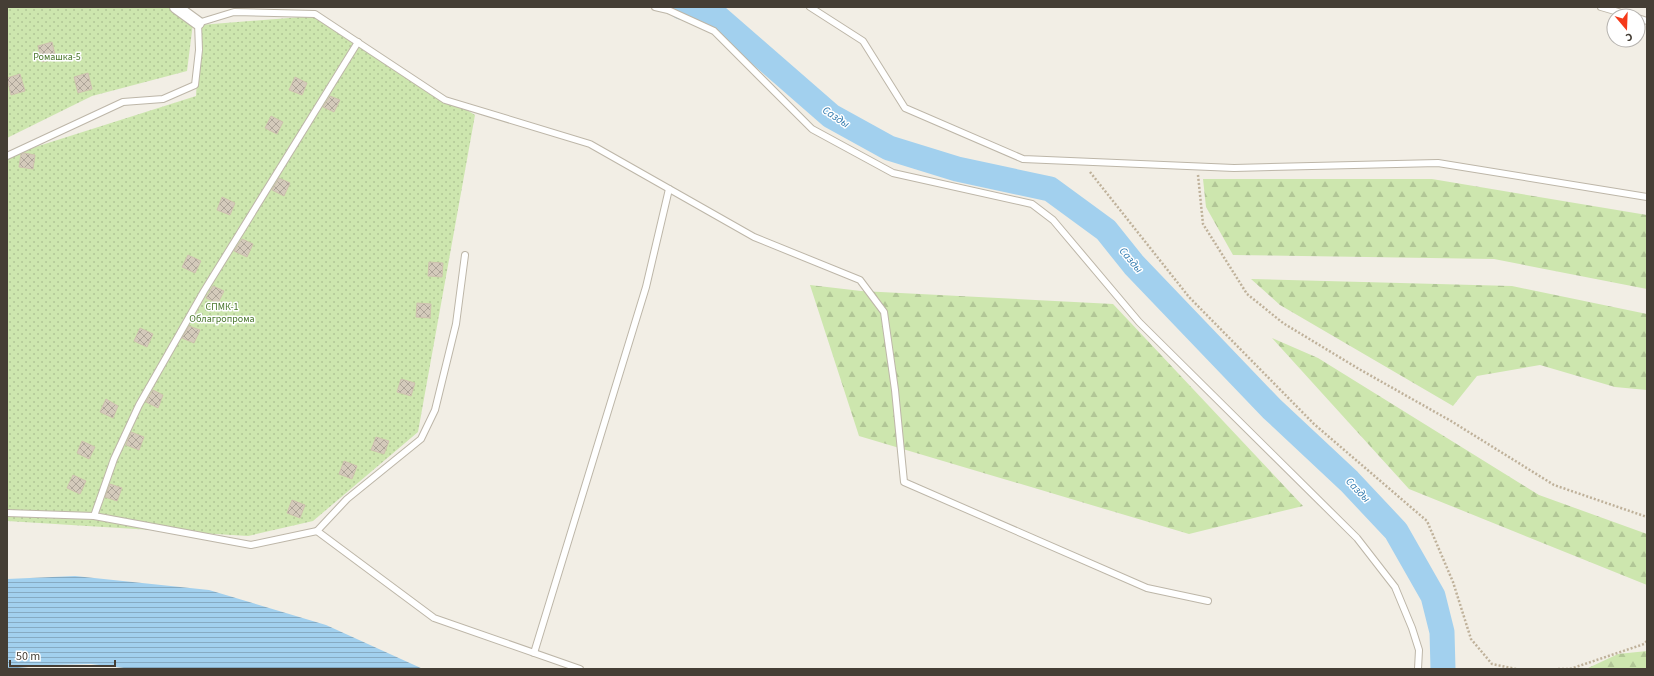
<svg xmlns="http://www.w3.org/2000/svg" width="1654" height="676" font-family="'Source Sans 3',sans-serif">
	<defs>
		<pattern id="forest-firs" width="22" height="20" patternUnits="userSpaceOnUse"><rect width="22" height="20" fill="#cde6ae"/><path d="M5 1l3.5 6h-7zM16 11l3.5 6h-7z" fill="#b1c696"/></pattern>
		<pattern id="garden-dots" width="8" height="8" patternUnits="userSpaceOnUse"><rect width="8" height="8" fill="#cde6ae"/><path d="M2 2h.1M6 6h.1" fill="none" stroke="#b1c696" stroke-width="1.8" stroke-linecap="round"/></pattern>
		<pattern id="water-rules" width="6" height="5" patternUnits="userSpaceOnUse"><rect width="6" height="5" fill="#a2d0ee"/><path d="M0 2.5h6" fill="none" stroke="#86aac2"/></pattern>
		<pattern id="building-cross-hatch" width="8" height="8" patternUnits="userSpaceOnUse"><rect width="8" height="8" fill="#d4cabb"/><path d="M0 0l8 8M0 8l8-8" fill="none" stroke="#aea599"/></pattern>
	</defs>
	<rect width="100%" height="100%" fill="#f2eee5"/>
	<g fill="url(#forest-firs)">
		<polygon points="1203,179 1432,179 1647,215 1647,289 1494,259 1233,255 1206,207"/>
		<polygon points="1251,279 1512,286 1647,314 1647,390 1615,387 1540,365 1477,376 1453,406 1280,305"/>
		<polygon points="810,285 861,291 1113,304 1303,506 1189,534 859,436"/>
		<polygon points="1272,338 1318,358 1539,495 1647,534 1647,585 1409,489"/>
		<polygon points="1647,651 1647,669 1586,669 1618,654"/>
	</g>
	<g fill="url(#garden-dots)">
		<polygon points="7,7 171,7 193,23 187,71 92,96 7,138"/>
		<polygon points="314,16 475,115 418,432 313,521 248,536 7,521 7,156 196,96 200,25"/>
	</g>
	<polygon fill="url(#water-rules)" points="75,576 209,590 326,625 423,669 132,669 91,664 50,665 7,669 7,579"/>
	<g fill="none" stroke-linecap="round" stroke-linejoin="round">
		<polyline stroke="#a2d0ee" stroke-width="25" points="681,7 715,15 831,116 889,148 957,169 1050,189 1106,230 1134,265 1272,409 1349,481 1396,531 1433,596 1442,632 1443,669"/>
	</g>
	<g fill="url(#building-cross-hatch)" stroke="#cec2ae">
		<polygon points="52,42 56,59 42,62 38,46"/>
		<polygon points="88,73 92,89 78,93 74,77"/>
		<polygon points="20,74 25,91 11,95 7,78"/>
		<polygon points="295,77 307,83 302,95 289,90"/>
		<polygon points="330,96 340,100 334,112 323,107"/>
		<polygon points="271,116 283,122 277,134 265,128"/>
		<polygon points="24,153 35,155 33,169 19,167 21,154"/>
		<polygon points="279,178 290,183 284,196 272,190"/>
		<polygon points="222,197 235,203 230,215 217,210"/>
		<polygon points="242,239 253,244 247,257 234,251"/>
		<polygon points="188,255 201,261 195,273 182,267"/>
		<polygon points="429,262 443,263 442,277 428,276"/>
		<polygon points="213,286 224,291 218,303 206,298"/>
		<polygon points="417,303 431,304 430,318 416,317"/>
		<polygon points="189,326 200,330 194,343 182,338"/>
		<polygon points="140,328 153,334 147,347 134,341"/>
		<polygon points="401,379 415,383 411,396 397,392"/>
		<polygon points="153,390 163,395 158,408 146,402"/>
		<polygon points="106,399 118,406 113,418 100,412"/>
		<polygon points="131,432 144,437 139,450 126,445"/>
		<polygon points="376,437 389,441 384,454 371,450"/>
		<polygon points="82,441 95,447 89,459 77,453"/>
		<polygon points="344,461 357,466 352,479 339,474"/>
		<polygon points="73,475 86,481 80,494 67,488"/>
		<polygon points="110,484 122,488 117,501 105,497"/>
		<polygon points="292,500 305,505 300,518 287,513"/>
	</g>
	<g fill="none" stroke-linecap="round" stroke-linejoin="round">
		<g stroke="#bdb6a8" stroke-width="8">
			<g id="lane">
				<polyline points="655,7 668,10 714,31 812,129 893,173 1032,204 1053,220 1139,322 1357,538 1395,587 1412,628 1419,650 1418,669"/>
				<polyline points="810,7 863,41 905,108 1023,159 1234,168 1438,163 1647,197"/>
				<polyline points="1601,7 1632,16"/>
				<polyline points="1638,18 1647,21"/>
				<polyline points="7,156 123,102 163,99 195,85 199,50 198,23 234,12 315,14 445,100 590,144 754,237 860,280 884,312 895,390 904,482 1147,588 1208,601"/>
				<polyline points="7,513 94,516 251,545 317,531 434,618 580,669"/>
				<polyline points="94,516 114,459 139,405 204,291 358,42"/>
				<polyline points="317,531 347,499 421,439 435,410 456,324 465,255"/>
				<polyline points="534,653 646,287 669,189"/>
			</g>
		</g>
		<g stroke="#bdb6a8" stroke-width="14">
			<polyline id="street" points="176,7 198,23"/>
		</g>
		<g stroke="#bfb19a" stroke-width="2.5" stroke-dasharray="2 2" stroke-linecap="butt">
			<polyline points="1090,172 1189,297 1314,424 1427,521 1453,582 1471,639 1492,664 1516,669"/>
			<polyline points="1198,175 1203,224 1247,294 1283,323 1359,369 1451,421 1554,485 1647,517"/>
			<polyline points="1558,669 1570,669 1644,644 1647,641"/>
		</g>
		<use href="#lane" stroke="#fff" stroke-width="6"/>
		<use href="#street" stroke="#fff" stroke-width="12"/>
	</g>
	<g text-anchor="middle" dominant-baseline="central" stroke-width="3" stroke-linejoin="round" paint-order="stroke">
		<g font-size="10" fill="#47752a" stroke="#fff">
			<text x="57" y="57">Ромашка-5</text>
			<text x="222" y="307">СПМК-1<tspan x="222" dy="12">Облагропрома</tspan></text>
		</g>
		<g font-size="11" font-style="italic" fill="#317aae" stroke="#fff">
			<text transform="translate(836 117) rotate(34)">Сазды</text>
			<text transform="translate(1131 260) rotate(50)">Сазды</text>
			<text transform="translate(1358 490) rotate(46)">Сазды</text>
		</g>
	</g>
	<rect width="1654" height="676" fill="none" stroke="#453e35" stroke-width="16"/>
	<g transform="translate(1626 28) rotate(161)"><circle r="19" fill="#ffffff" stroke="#b5b2ae"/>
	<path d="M0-3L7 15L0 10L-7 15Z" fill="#f53919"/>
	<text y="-6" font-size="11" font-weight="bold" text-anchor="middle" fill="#453e35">С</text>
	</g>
	<path d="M10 660v6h105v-6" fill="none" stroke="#453e35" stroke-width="2"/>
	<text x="16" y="660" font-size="12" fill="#453e35" stroke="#ffffff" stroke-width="3" paint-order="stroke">50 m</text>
</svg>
